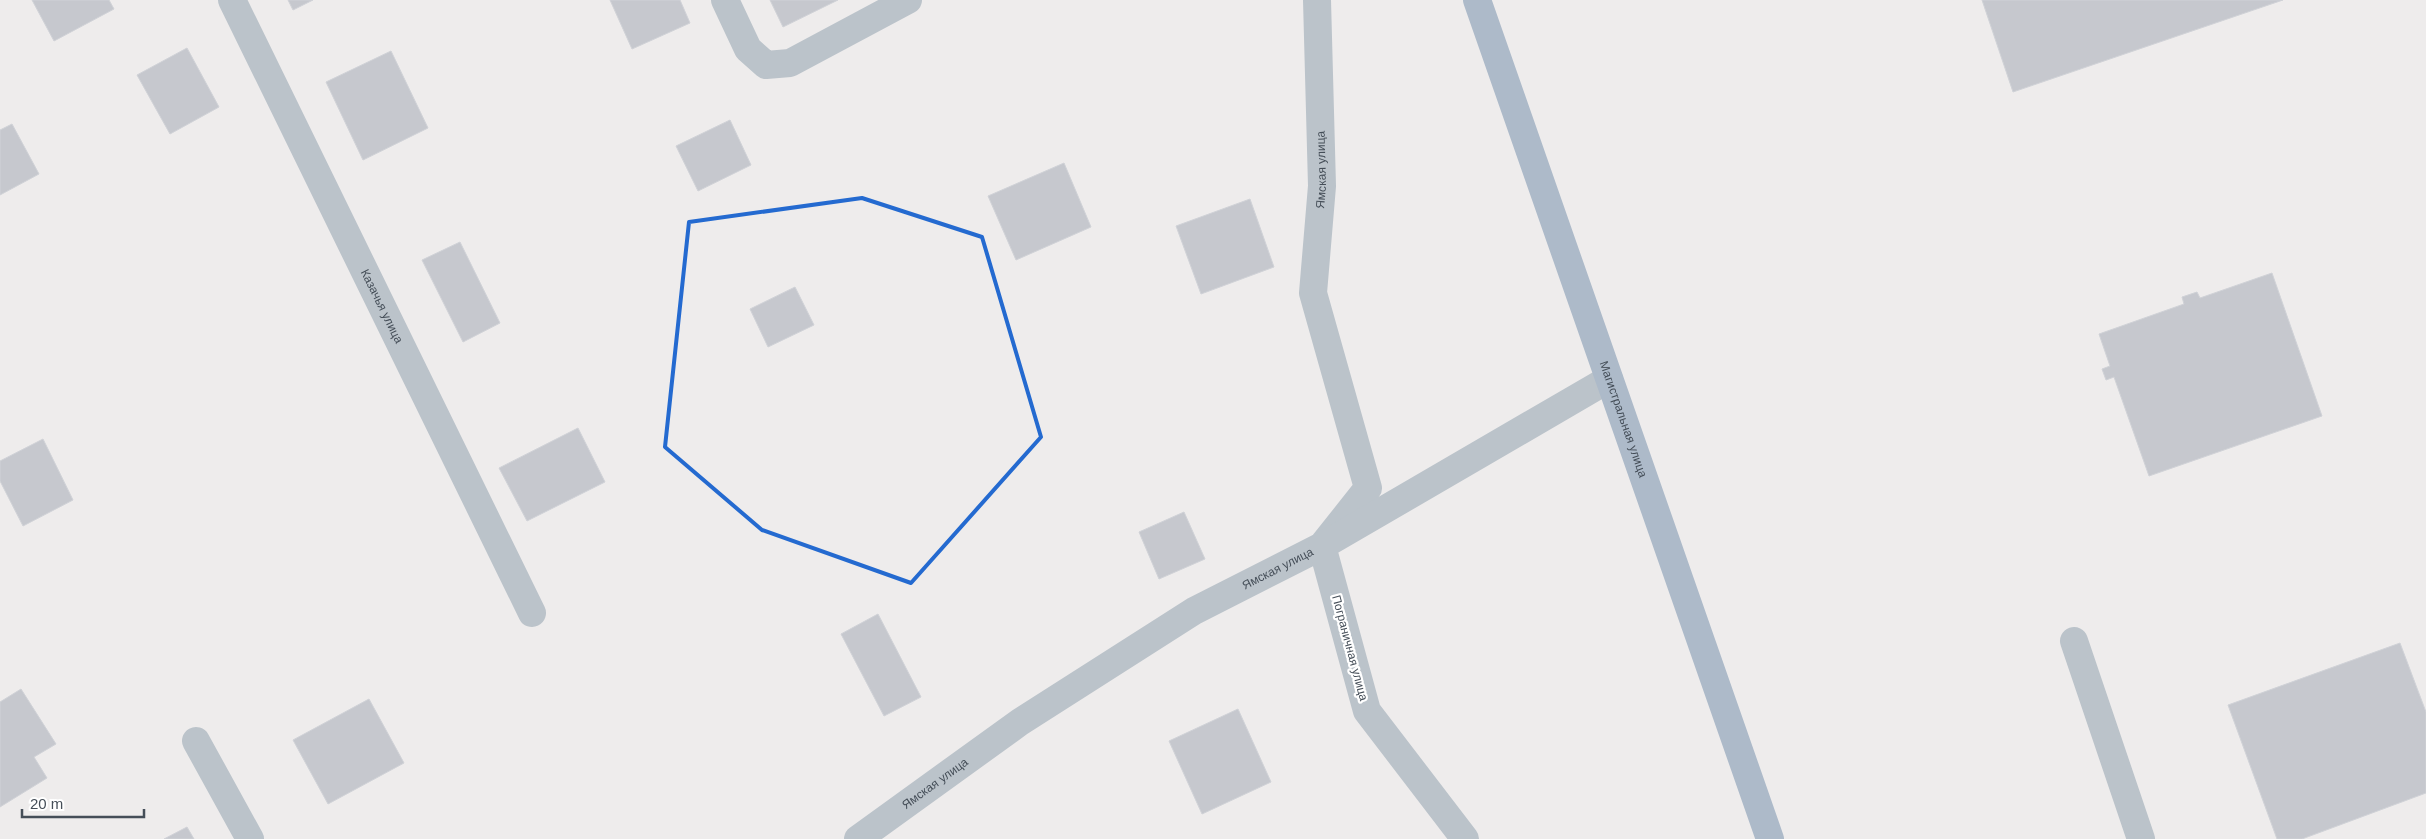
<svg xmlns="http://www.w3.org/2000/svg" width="2426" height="839" font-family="Helvetica,sans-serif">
	<rect width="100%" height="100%" fill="#eeecec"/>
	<g fill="#c6c8ce" stroke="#d0d2d7">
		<polygon points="32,0 109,0 114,9 54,41"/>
		<polygon points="288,0 313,0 293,10"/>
		<polygon points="610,0 680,0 690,23 632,49"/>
		<polygon points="770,0 838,0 783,27"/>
		<polygon points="1982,0 2283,0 2013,92"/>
		<polygon points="187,48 219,107 170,134 137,75"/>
		<polygon points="391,51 428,128 363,160 326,82"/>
		<polygon points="730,120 751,165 698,191 676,146"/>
		<polygon points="12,124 39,174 0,195 0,130"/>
		<polygon points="1064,163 1091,227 1016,260 988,196"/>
		<polygon points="1250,199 1274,267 1201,294 1176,226"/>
		<polygon points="460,242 500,323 463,342 422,260"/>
		<polygon points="2272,273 2322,416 2149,476 2114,377 2106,380 2102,369 2110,366 2099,334 2184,304 2182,297 2197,292 2200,298"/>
		<polygon points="795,287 814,325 768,347 750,309"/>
		<polygon points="578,428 605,482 527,521 499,468"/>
		<polygon points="43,439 73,500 23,526 0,481 0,461"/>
		<polygon points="1184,512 1205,559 1159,579 1139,532"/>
		<polygon points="878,614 921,697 884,716 841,634"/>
		<polygon points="2400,643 2426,712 2426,793 2302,839 2277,839 2228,705"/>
		<polygon points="21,689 56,744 34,757 47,778 0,807 0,702"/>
		<polygon points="369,699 404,763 328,804 293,740"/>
		<polygon points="1238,709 1271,782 1202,814 1169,741"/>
		<polygon points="187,827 194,839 164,839"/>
	</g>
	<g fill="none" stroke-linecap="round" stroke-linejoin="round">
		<g stroke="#bbc3ca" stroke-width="28">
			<path id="s1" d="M 232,0 L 532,613"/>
			<polyline points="725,0 748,49 766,65 790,63 908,0"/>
			<polyline points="2074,641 2141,839"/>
			<polyline points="196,741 250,839"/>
			<path id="s2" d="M 858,839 L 1020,722 L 1194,611 L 1322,546 L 1368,488 L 1313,293 L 1322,186 L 1317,0"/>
			<polyline points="1465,839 1367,711 1322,546 1609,379"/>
		</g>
		<path stroke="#adbac9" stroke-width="28" id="s3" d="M 1477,0 L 1770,839"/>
	</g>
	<path fill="none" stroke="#246ad0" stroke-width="4" stroke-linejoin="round" d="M 862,198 L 982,237 L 1041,437 L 911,583 L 762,530 L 665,447 L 689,222 Z"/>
	<g text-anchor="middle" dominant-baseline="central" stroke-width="4.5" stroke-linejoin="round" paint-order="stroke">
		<g font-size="12" fill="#454e58" stroke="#fff">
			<text stroke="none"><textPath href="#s2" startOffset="950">Ямская улица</textPath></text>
			<text stroke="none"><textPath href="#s1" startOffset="341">Казачья улица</textPath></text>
			<text stroke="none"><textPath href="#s3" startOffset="444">Магистральная улица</textPath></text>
			<text stroke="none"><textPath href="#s2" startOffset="500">Ямская улица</textPath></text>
			<text transform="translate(1350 648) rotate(75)">Пограничная улица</text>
			<text stroke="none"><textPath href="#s2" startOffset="95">Ямская улица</textPath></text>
		</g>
	</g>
	<path d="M22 809v8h122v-8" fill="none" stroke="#454e58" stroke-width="2.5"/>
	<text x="30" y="809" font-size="15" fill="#454e58" stroke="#ffffff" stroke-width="4" paint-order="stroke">20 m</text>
</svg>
